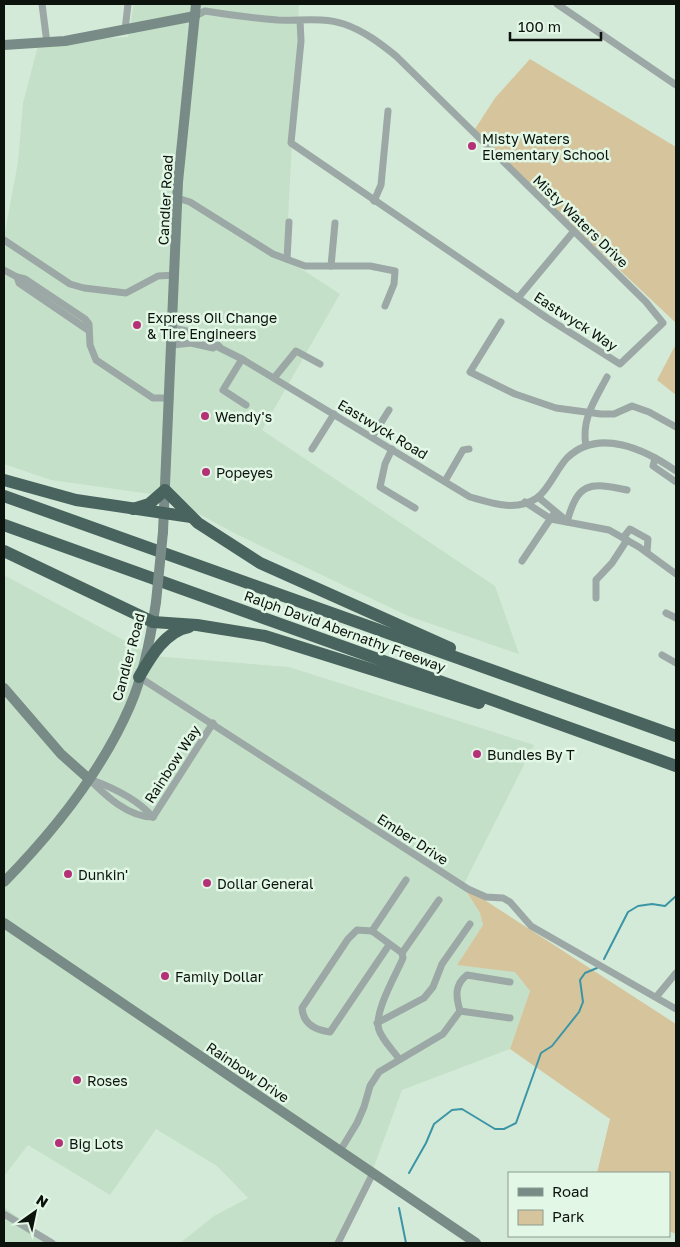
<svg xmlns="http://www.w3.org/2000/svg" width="680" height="1247" font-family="'Golos Text',sans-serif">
	<rect width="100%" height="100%" fill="#d4ead8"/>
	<g fill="#c4e0c8">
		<polygon points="134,4 299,4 286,259 340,294 262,430 495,586 519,654 408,616 240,536 165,496 51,480 4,464 4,237 18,162 23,103 39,42 128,37"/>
		<polygon points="4,575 153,656 289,667 534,745 463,886 480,913 483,925 457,965 515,971 530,991 510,1049 402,1090 371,1175 338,1243 180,1243 214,1216 248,1198 217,1166 156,1129 110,1195 28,1145 4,1176"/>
		<polygon points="4,1207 42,1235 61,1243 4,1243"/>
	</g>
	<g fill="#d6c49c">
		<polygon points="530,59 676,147 676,323 473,132 495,98"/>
		<polygon points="676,344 676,395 657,380"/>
		<polygon points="463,886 676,1024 676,1234 669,1231 669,1173 597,1173 610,1119 510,1049 530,991 515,972 457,965 483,925 480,913"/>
	</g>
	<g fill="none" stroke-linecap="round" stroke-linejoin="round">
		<g stroke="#3b95a6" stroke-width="2">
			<polyline points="604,959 628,912 638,906 652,904 665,906 676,896"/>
			<polyline points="409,1173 426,1143 434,1124 452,1110 462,1109 495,1129 504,1129 516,1123 541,1053 552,1046 579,1012 583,1002 580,980 585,973 597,968"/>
			<polyline points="399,1208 406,1243"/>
		</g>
		<g stroke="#9ba8a5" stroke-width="7">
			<polyline points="42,4 47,43"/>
			<polyline points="557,4 676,85"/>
			<path d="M 195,16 L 205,11 C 229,15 254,18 278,20 C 299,21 323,17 344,24 C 364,31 380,43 396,56 L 646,302 L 663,323 L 620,364 L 547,318 L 291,143 L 301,41 L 300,20"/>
			<polyline points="125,30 128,4"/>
			<polyline points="177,198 190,202 273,254 305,266 370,266 395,271 394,284 385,306"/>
			<polyline points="374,201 381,185 388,111"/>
			<polyline points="4,240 70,284 84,288 126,293 158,276 175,275"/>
			<polyline points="287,259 289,222"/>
			<polyline points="331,266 335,223"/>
			<polyline points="4,270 17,277 25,279 85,319 89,324 90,345 96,360 153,398 170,398"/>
			<polyline points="17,277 19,283 88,330"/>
			<polyline points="518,298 574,231"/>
			<polyline points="501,322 470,372 515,394 556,408 601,414 614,414 632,406 649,412 676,427"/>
			<polyline points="173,328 205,335 219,346"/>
			<path d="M 206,341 L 242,359 L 470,497 C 491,503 516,512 537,498 C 549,489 556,470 567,458 C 599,427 646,450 676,471"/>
			<polyline points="173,345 191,343 213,348"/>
			<polyline points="242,359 223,390 246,405"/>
			<polyline points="274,378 296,351 320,364"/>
			<polyline points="372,437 389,410"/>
			<path d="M 586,446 C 581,419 595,400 607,377"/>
			<polyline points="312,449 334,414"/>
			<polyline points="392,449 385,464 380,487 415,508"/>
			<polyline points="655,458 653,466 676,482"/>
			<polyline points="445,481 463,450 469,449"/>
			<polyline points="538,497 567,521"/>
			<polyline points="525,502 551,519 609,530 639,547 676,574"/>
			<path d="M 567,522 C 578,482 589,482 627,490"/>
			<polyline points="623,538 630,529 648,539 647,552"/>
			<polyline points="522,561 555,512"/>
			<polyline points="596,598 596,580 612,563 627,540"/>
			<polyline points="666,613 676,618"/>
			<polyline points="662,655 676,663"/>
			<polyline points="139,677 468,889 486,897 503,898 510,902 531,926 676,1009"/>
			<path d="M 89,779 C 106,796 128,817 153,817"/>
			<path d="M 92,780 C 114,788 137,799 153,817"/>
			<polyline points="153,817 213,723"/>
			<path d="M 372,931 L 402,953 L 403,958 C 396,975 373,1013 379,1030 C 383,1041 393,1050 399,1059"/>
			<path d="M 389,945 L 330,1032 C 315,1030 303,1024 302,1008 L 348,939 L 357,930 L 372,931 L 406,880"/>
			<polyline points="402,953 439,900"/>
			<polyline points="657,996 676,973"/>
			<polyline points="460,1011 510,1018"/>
			<polyline points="377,1023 424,998 433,987 442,964 470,924"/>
			<path d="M 340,1151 L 357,1123 L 364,1107 L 370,1086 L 379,1072 L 443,1034 L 460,1011 C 456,997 454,985 467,975 L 510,982"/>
			<polyline points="4,1214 52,1243"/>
			<polyline points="338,1243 373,1173"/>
		</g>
		<g stroke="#788b86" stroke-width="10">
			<polyline points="4,45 65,41 195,16"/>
			<polyline points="163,532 178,182 196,4"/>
			<polyline points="4,688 61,754 89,779"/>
			<path d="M 4,882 C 54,831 101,773 130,706 C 144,674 151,636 156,602"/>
			<polyline points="4,923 476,1243"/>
		</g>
		<g stroke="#49645e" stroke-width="12">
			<polyline points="4,480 76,500 191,517"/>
			<polyline points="4,496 676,736"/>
			<polyline points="133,509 149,504 165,490 198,523 260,563 450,648"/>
			<polyline points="4,525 676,766"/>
			<polyline points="4,551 153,622 197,625 265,636 479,703"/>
			<path d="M 139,677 C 150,658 165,631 189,627"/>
		</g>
		<polyline stroke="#788b86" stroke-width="10" points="156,602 163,532"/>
	</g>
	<g fill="#b53177" stroke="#e2f7e5" stroke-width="2">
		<circle cx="472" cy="146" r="5"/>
		<circle cx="137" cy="325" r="5"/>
		<circle cx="205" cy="416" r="5"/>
		<circle cx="206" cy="472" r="5"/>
		<circle cx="477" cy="754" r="5"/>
		<circle cx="68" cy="874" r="5"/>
		<circle cx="207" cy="883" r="5"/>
		<circle cx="165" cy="976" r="5"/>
		<circle cx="77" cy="1080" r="5"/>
		<circle cx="59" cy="1143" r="5"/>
	</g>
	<g text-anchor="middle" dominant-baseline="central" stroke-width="5" stroke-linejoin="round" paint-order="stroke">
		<g font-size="14" fill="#0c130d" stroke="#e2f7e5" text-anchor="start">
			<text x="482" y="138">Misty Waters<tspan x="482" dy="16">Elementary School</tspan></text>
			<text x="147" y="317">Express Oil Change<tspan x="147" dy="16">&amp; Tire Engineers</tspan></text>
			<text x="215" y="416">Wendy's</text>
			<text x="216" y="472">Popeyes</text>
			<text x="487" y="754">Bundles By T</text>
			<text x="78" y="874">Dunkin'</text>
			<text x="217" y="883">Dollar General</text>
			<text x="175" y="976">Family Dollar</text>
			<text x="87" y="1080">Roses</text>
			<text x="69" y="1143">Big Lots</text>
		</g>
		<g font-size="14" fill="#0c130d" stroke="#e2f7e5">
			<text transform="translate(165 200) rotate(-87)">Candler Road</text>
			<text transform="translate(581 221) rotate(44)">Misty Waters Drive</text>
			<text transform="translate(576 321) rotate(33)">Eastwyck Way</text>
			<text transform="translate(383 429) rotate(31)">Eastwyck Road</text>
			<text transform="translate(345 631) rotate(20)">Ralph David Abernathy Freeway</text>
			<text transform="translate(128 657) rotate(-75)">Candler Road</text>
			<text transform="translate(172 764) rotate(-57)">Rainbow Way</text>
			<text transform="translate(413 839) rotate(33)">Ember Drive</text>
			<text transform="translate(248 1072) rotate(34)">Rainbow Drive</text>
		</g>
	</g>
	<rect width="680" height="1247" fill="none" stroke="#0c130d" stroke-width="10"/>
	<rect x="508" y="1172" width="162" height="65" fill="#e2f7e5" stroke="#8c9c8f"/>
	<rect x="518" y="1188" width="25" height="8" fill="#788b86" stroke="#8c9c8f"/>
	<text x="552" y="1197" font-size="15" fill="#0c130d">Road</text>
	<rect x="518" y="1210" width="25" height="15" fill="#d6c49c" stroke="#8c9c8f"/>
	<text x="552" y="1222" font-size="15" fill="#0c130d">Park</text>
	<g transform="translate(35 1212) rotate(33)" stroke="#e2f7e5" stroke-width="4" paint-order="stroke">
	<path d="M0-4L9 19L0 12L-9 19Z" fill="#0c130d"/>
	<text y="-8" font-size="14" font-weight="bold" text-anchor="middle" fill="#0c130d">N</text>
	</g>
	<path d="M510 32v8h91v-8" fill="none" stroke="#0c130d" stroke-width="2.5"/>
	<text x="518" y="32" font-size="15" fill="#0c130d" stroke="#e2f7e5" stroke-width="4" paint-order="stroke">100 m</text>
</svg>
